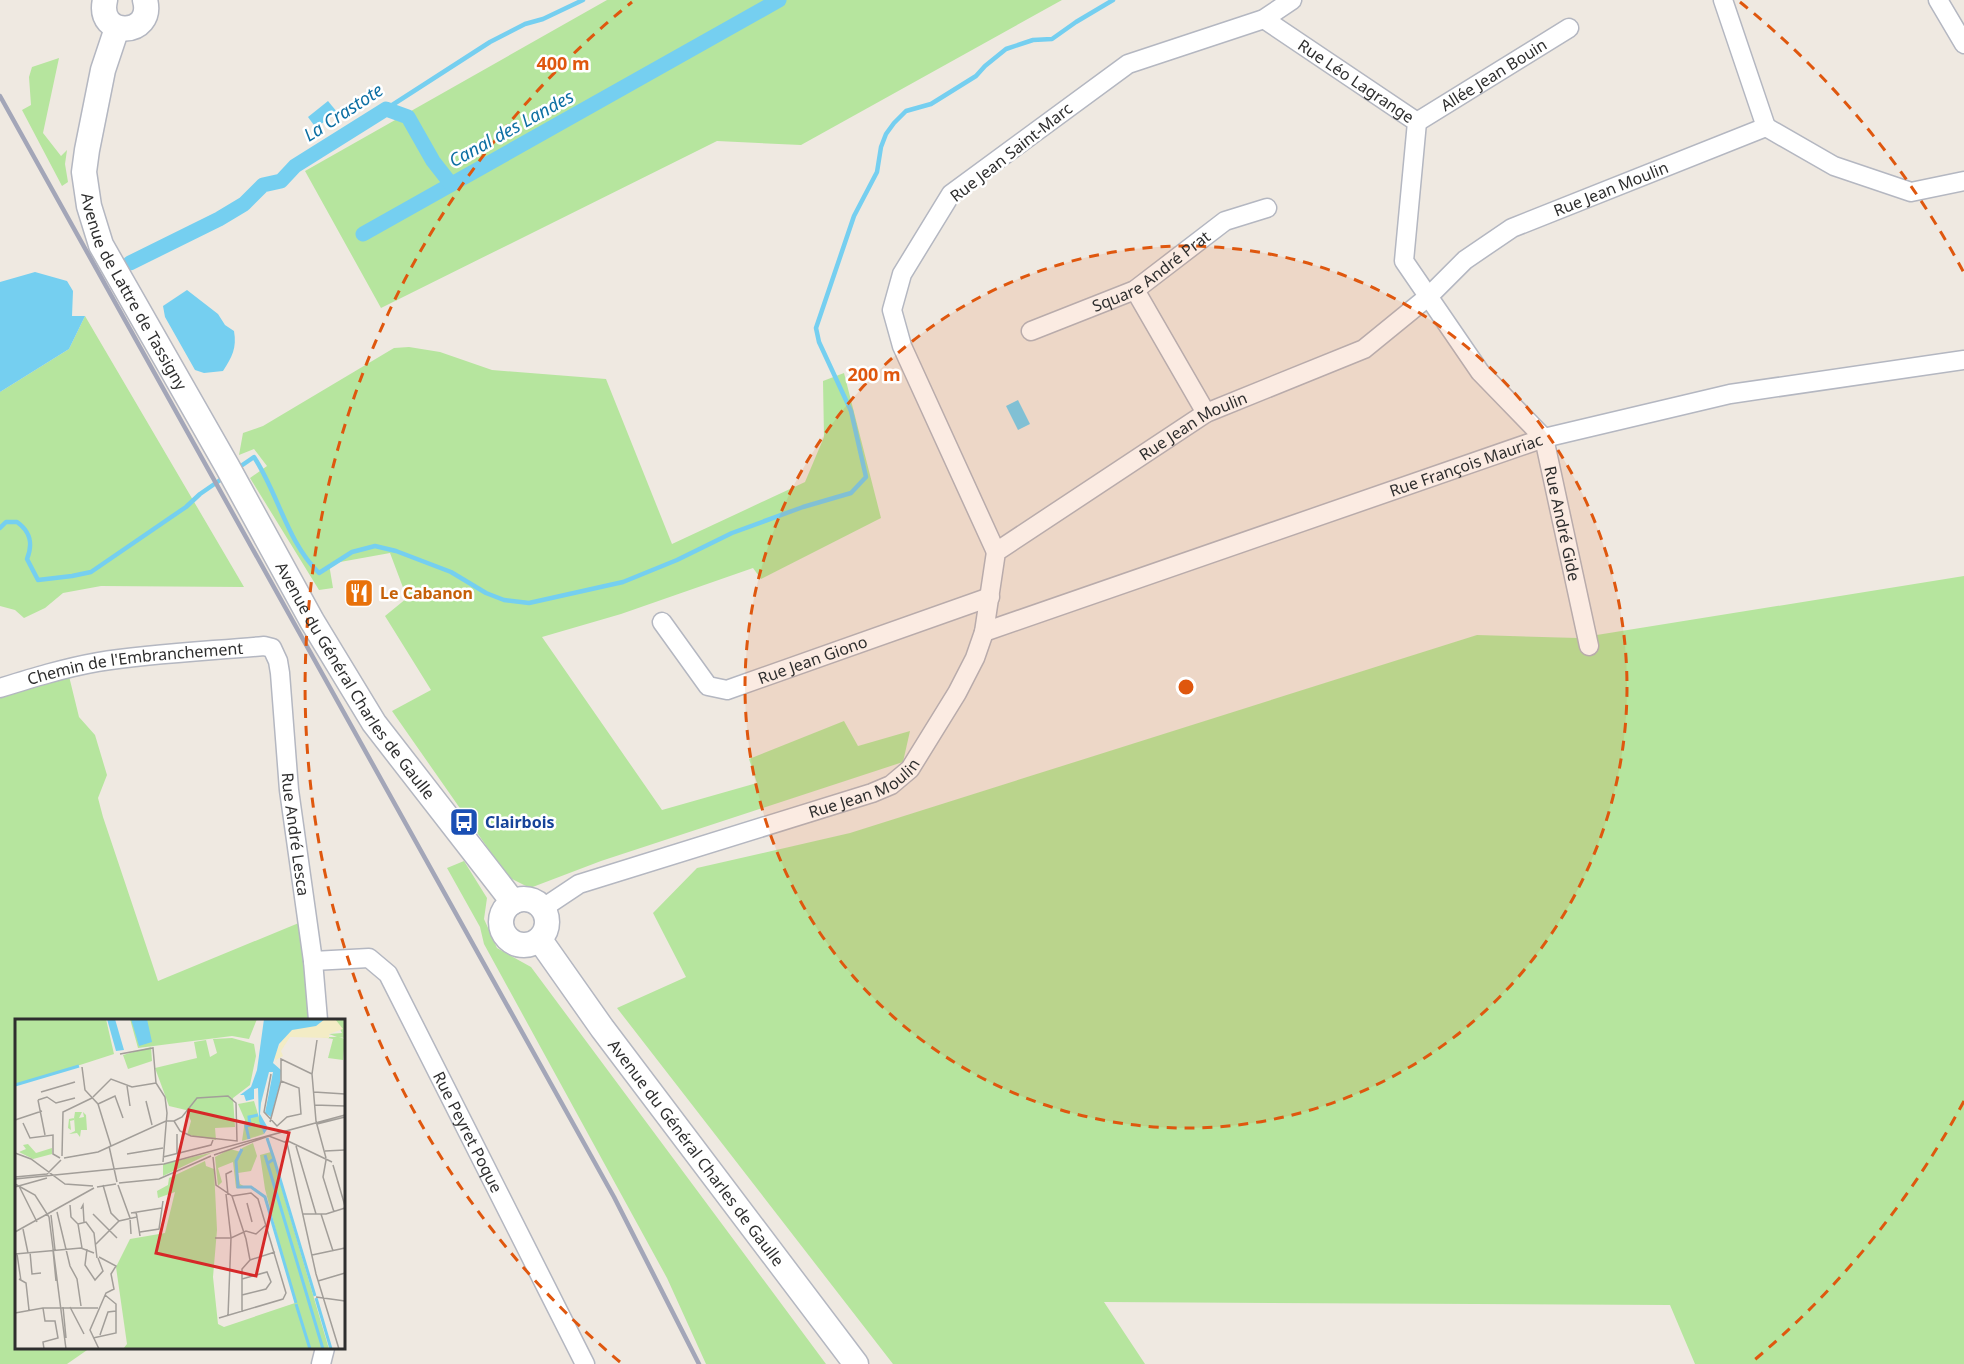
<svg xmlns="http://www.w3.org/2000/svg" width="1964" height="1364" font-family="'Noto Sans',sans-serif">
	<rect width="100%" height="100%" fill="#efe9e1"/>
	<g fill="#b6e59e">
		<polygon points="607,0 1062,0 801,145 717,141 381,308 305,171"/>
		<polygon points="59,58 43,133 61,156 67,150 65,164 68,182 62,186 22,110 31,105 29,77 32,67"/>
		<polygon points="85,316 244,587 101,586 63,593 45,608 24,618 15,610 0,606 0,392 69,349"/>
		<polygon points="409,347 440,352 492,370 606,379 672,544 805,482 824,437 823,381 844,373 881,518 761,579 753,568 621,614 542,637 662,810 757,783 749,759 844,721 858,746 910,731 903,762 601,861 530,888 508,877 392,711 431,690 385,616 407,598 390,553 329,564 333,588 319,590 250,478 267,466 254,449 239,455 243,433 263,426 394,348"/>
		<polygon points="1964,576 1964,1364 1695,1364 1670,1305 1104,1302 1145,1364 893,1364 617,1008 686,977 653,913 697,868 850,833 1477,635 1578,638"/>
		<polygon points="67,668 79,717 95,735 107,775 98,798 103,817 158,981 306,920 318,1020 16,1020 16,1348 90,1348 67,1364 0,1364 0,688"/>
		<polygon points="464,861 487,898 484,919 497,948 531,967 826,1364 706,1364 667,1278 484,944 480,927 447,868"/>
	</g>
	<g fill="#75cff0">
		<polygon points="328,101 337,112 316,128 308,117"/>
		<polygon points="35,272 67,281 73,291 72,316 85,316 69,349 0,392 0,282"/>
		<path d="M 187,290 L 218,314 L 225,325 L 234,331 C 237,348 232,357 223,371 L 204,373 L 195,370 L 165,317 L 163,306 Z"/>
		<polygon points="1018,400 1030,424 1018,430 1006,406"/>
	</g>
	<g fill="none" stroke-linecap="round" stroke-linejoin="round">
		<g stroke="#75cff0" stroke-width="4.5">
			<polyline points="386,109 490,42 525,24 543,19 583,0"/>
			<path d="M 238,468 L 254,457 C 278,493 287,542 319,573 L 352,552 L 375,546 L 396,551 L 451,572 L 486,593 L 504,600 L 529,603 L 623,582 L 677,560 L 732,533 L 803,507 L 851,493 L 866,477 L 851,411 L 819,342 L 816,328 L 854,216 L 877,172 L 881,147 L 886,134 L 894,123 L 906,111 L 931,104 L 976,76 L 985,66 L 1006,49 L 1033,40 L 1052,39 L 1076,22 L 1113,0"/>
			<path d="M 0,528 L 6,522 L 17,522 C 31,532 33,544 27,559 L 38,580 L 72,576 L 91,572 L 186,507 L 200,494 L 226,476"/>
		</g>
		<g stroke="#75cff0" stroke-width="15">
			<polyline points="363,234 779,0"/>
			<polyline points="130,263 219,219 244,204 263,185 281,181 295,166 386,109 408,117 433,161 451,184"/>
		</g>
		<g stroke="#b4b7c1" stroke-width="21">
			<g id="street">
				<polyline points="1723,0 1766,127"/>
				<polyline points="1938,0 1964,44"/>
				<path id="s1" d="M 1264,19 L 1417,122 L 1404,261 L 1480,372 L 1544,438 L 1589,646"/>
				<path id="s2" d="M 1417,122 L 1569,28"/>
				<polyline points="1135,290 1206,413"/>
				<path id="s3" d="M 1031,331 L 1135,290 L 1225,221 L 1267,208"/>
				<polyline points="996,552 902,346 892,310 902,274 951,194 1128,64 1264,19 1292,0"/>
				<path id="s4" d="M 662,622 L 708,686 L 727,690 L 990,597"/>
				<path id="s5" d="M 984,632 L 1544,438 L 1730,394 L 1964,360"/>
				<path id="s6" d="M 0,688 C 32,678 64,668 98,662 C 153,653 209,651 264,646 L 272,648 L 278,661 L 280,673 L 289,790 L 313,961 L 318,1020"/>
				<path id="s7" d="M 543,908 L 579,884 L 872,793 L 891,785 L 910,769 L 957,693 L 975,658 L 984,632 L 996,552 L 1206,413 L 1364,349 L 1429,296 L 1465,260 L 1512,228 L 1766,127 L 1834,166 L 1911,192 L 1964,181"/>
				<path id="s8" d="M 313,961 L 369,958 L 388,974 L 585,1364"/>
				<polyline points="321,1364 325,1348"/>
			</g>
		</g>
		<g stroke="#b4b7c1" stroke-width="27">
			<g id="secondary">
				<path d="M 105,0 C 96,39 155,37 145,0"/>
				<path id="s9" d="M 117,28 L 103,70 L 87,150 L 84,172 L 89,206 L 101,245 L 227,466 L 312,621 L 374,723 L 513,902"/>
				<circle cx="524" cy="922" r="23"/>
				<path id="s10" d="M 540,940 L 602,1028 L 856,1364"/>
			</g>
		</g>
		<use href="#street" stroke="#fff" stroke-width="18"/>
		<use href="#secondary" stroke="#fff" stroke-width="24"/>
		<polyline stroke="#a3a6b8" stroke-width="4.5" points="0,96 614,1197 699,1364"/>
	</g>
	<circle cx="1186" cy="687" r="441" fill="#df570e" fill-opacity=".12"/>
	<g fill="none" stroke="#df570e" stroke-width="3" stroke-dasharray="10 8">
		<circle cx="1186" cy="687" r="441"/>
		<path d="M1964 1101A881 881 0 0 1 1752 1362M620 1362A881 881 0 0 1 632 2M1740 2A881 881 0 0 1 1964 273"/>
	</g>
	<defs>
		<g id="restaurant-square" transform="scale(1.5)"><rect x="-9" y="-9" width="18" height="18" rx="4" fill="#e8710a" stroke="#fff"/><path d="M-5-6h1v4h1v-4h1v4h1v-4h1v5L-1.5 .5V6h-2V.5L-5-1ZM5-6V6H3V1.5H1.5Q1.5-4 5-6Z" fill="#fff"/></g>
		<g id="bus-square" transform="scale(1.5)"><rect x="-9" y="-9" width="18" height="18" rx="4" fill="#1a4fb4" stroke="#fff"/><path d="M-5-6H5V4H4V6H2V4H-2V6H-4V4H-5ZM-3.5-4V0h7V-4ZM-3.5 1.2v1.5H-2V1.2ZM2 1.2v1.5H3.5V1.2Z" fill="#fff"/></g>
	</defs>
	<g fill-rule="evenodd">
		<use href="#restaurant-square" x="359" y="593"/>
		<use href="#bus-square" x="464" y="822"/>
	</g>
	<g text-anchor="middle" dominant-baseline="central" stroke-width="5" stroke-linejoin="round" paint-order="stroke">
		<g font-size="16" fill="#2e2e2e" stroke="#fff">
			<text stroke="none"><textPath href="#s2" startOffset="90">Allée Jean Bouin</textPath></text>
			<text stroke="none"><textPath href="#s1" startOffset="111">Rue Léo Lagrange</textPath></text>
			<text transform="translate(1011 152) rotate(-38)">Rue Jean Saint-Marc</text>
			<text stroke="none"><textPath href="#s7" startOffset="1353">Rue Jean Moulin</textPath></text>
			<text stroke="none"><textPath href="#s3" startOffset="135">Square André Prat</textPath></text>
			<text stroke="none"><textPath href="#s9" startOffset="279">Avenue de Lattre de Tassigny</textPath></text>
			<text stroke="none"><textPath href="#s7" startOffset="867">Rue Jean Moulin</textPath></text>
			<text stroke="none"><textPath href="#s5" startOffset="510">Rue François Mauriac</textPath></text>
			<text stroke="none"><textPath href="#s1" startOffset="638">Rue André Gide</textPath></text>
			<text stroke="none"><textPath href="#s4" startOffset="189">Rue Jean Giono</textPath></text>
			<text stroke="none"><textPath href="#s6" startOffset="138">Chemin de l'Embranchement</textPath></text>
			<text stroke="none"><textPath href="#s9" startOffset="728">Avenue du Général Charles de Gaulle</textPath></text>
			<text stroke="none"><textPath href="#s7" startOffset="345">Rue Jean Moulin</textPath></text>
			<text stroke="none"><textPath href="#s6" startOffset="465">Rue André Lesca</textPath></text>
			<text stroke="none"><textPath href="#s8" startOffset="258">Rue Peyret Poque</textPath></text>
			<text stroke="none"><textPath href="#s10" startOffset="264">Avenue du Général Charles de Gaulle</textPath></text>
		</g>
		<g font-size="16" font-weight="bold" fill="#c56008" stroke="#fff" text-anchor="start">
			<text x="380" y="593">Le Cabanon</text>
		</g>
		<g font-size="16" font-weight="bold" fill="#164399" stroke="#fff" text-anchor="start">
			<text x="485" y="822">Clairbois</text>
		</g>
		<g font-size="18" font-style="italic" fill="#0d6fa3" stroke="#fff">
			<text transform="translate(343 112) rotate(-33)">La Crastote</text>
			<text transform="translate(511 128) rotate(-29)">Canal des Landes</text>
		</g>
	</g>
	<g transform="translate(15 1019)">
		<rect width="330" height="330" fill="#efe9e1"/>
		<path d="M 0,0 L 91,0 L 99,35 L 0,67 ZM 115,0 L 242,0 L 234,20 L 217,17 L 123,29 ZM 320,0 L 330,0 L 330,19 L 324,18 L 330,20 L 328,41 L 313,39 L 318,20 L 307,18 L 322,18 L 314,15 L 327,14 ZM 217,19 L 239,25 L 241,37 L 235,66 L 218,79 L 220,108 L 200,109 L 201,121 L 172,116 L 176,102 L 171,91 L 154,87 L 140,49 L 182,39 L 179,23 L 191,21 L 195,38 L 202,34 L 198,20 ZM 136,28 L 137,42 L 113,50 L 108,36 ZM 239,82 L 249,115 L 227,122 L 230,101 L 223,85 ZM 60,93 L 67,93 L 64,99 L 69,98 L 68,93 L 71,96 L 72,111 L 66,111 L 65,118 L 62,114 L 54,115 L 60,112 L 59,98 L 59,101 L 55,102 L 56,111 L 53,109 L 54,100 L 59,99 ZM 238,124 L 242,137 L 236,152 L 223,154 L 225,165 L 232,169 L 221,169 L 218,143 L 203,149 L 207,163 L 203,167 L 200,138 L 215,130 L 226,133 L 227,129 ZM 13,125 L 21,134 L 37,129 L 37,135 L 18,140 L 4,133 L 11,130 L 8,126 ZM 203,132 L 196,134 L 148,157 L 148,145 ZM 256,133 L 314,330 L 108,330 L 112,325 L 101,248 L 115,220 L 150,214 L 160,173 L 143,179 L 142,172 L 153,166 L 154,159 L 190,142 L 191,147 L 199,150 L 202,211 L 198,258 L 203,305 L 209,308 L 280,284 L 250,170 L 245,136 Z" fill="#b6e59e"/>
		<path d="M 276,0 L 320,0 L 328,10 L 314,15 L 314,19 L 275,18 L 266,32 L 268,37 L 261,41 L 264,49 L 259,38 Z" fill="#f3ecc5"/>
		<path d="M 92,0 L 100,0 L 109,31 L 101,32 ZM 116,0 L 132,0 L 137,23 L 124,27 ZM 249,0 L 310,0 L 301,7 L 277,11 L 264,25 L 258,44 L 266,51 L 265,64 L 256,98 L 250,94 L 258,53 L 254,53 L 246,84 L 245,95 L 253,109 L 249,115 L 244,102 L 243,69 L 239,70 L 239,80 L 231,82 L 229,76 L 225,76 L 236,68 L 242,51 Z" fill="#75cff0"/>
		<path fill="none" stroke="#75cff0" stroke-width="3" d="M 0,66 L 64,47M 252,119 L 259,140 L 253,144M 234,120 L 231,107 L 235,106 L 234,98 L 243,96M 227,130 L 221,142 L 223,168 L 236,168 L 250,178 L 281,284M 250,136 L 308,330M 259,140 L 300,277M 301,279 L 316,330M 281,285 L 295,330"/>
		<path fill="none" stroke="#a29e99" stroke-width="1.5" d="M 302,21 L 297,55 L 301,102 L 311,139M 105,35 L 138,29 L 141,64 L 150,78 L 152,94 L 148,143M 67,48 L 70,71 L 83,85 L 96,127M 256,55 L 249,93 L 262,107 L 272,98 L 286,95 L 284,69 L 266,62M 112,67 L 115,87M 26,73 L 60,63M 299,73 L 330,75M 78,78 L 96,60 L 117,68 L 141,64M 23,81 L 32,78 L 41,84 L 60,79M 23,81 L 30,116M 131,82 L 137,106M 83,85 L 100,77 L 108,99M 299,86 L 330,87M 0,101 L 27,92M 255,103 L 266,62 L 266,40 L 297,55M 8,104 L 15,119 L 38,116 L 38,135 L 45,139M 302,105 L 330,98M 273,122 L 317,143M 272,124 L 301,255 L 324,330M 94,127 L 102,163M 281,127 L 301,195M 310,132 L 330,131M 0,134 L 16,140 L 50,165 L 78,167M 162,134 L 162,115M 112,135 L 148,129M 199,136 L 254,117 L 272,124 L 270,122M 47,137 L 48,93 L 77,79M 148,138 L 196,126 L 198,121M 198,138 L 201,166 L 217,177 L 231,220 L 235,241 L 227,250 L 227,293M 49,139 L 83,133 L 151,102 L 159,102 L 165,112 L 176,117 L 222,122 L 221,84 L 213,77 L 182,79 L 167,98 L 159,102M 311,141 L 308,158 L 319,193M 318,146 L 330,187M 0,158 L 32,155 L 46,141M 0,160 L 149,145 L 330,96M 104,164 L 144,160 L 196,137M 0,165 L 20,176 L 34,198 L 51,330M 88,166 L 96,194 L 104,202M 103,166 L 115,199 L 116,215M 4,167 L 22,203M 0,168 L 32,159M 82,168 L 101,165M 211,175 L 216,219 L 213,297M 213,176 L 211,155 L 217,152M 232,184 L 237,203M 55,186 L 56,198 L 63,205 L 67,229M 66,190 L 68,186 L 69,203M 42,193 L 55,247 L 62,260 L 66,287M 116,194 L 147,189M 78,195 L 102,219M 288,195 L 311,195 L 330,189M 306,195 L 318,232M 36,196 L 40,231M 122,198 L 125,217M 63,205 L 71,203 L 79,214 L 82,239M 8,210 L 13,234M 0,213 L 79,169M 125,213 L 144,210 L 148,182M 200,219 L 216,219 L 231,212 L 241,215 L 251,206M 81,225 L 104,202 L 122,198 L 121,193M 72,230 L 70,246 L 80,261 L 88,252 L 83,239M 38,231 L 41,262M 15,233 L 17,255 L 26,254M 0,235 L 66,229 L 79,234M 2,235 L 6,262M 297,236 L 330,229M 235,241 L 260,233M 4,260 L 11,264 L 14,291M 303,262 L 330,254M 227,276 L 251,270 L 256,263 L 252,253 L 227,260M 301,278 L 330,282M 48,288 L 51,319M 55,288 L 69,315M 28,289 L 30,302 L 40,302 L 43,319 L 28,323 L 29,330M 0,294 L 28,289 L 83,289M 204,299 L 268,280 L 271,274 L 243,180 L 236,174 L 217,177M 85,316 L 93,293 L 101,292M 78,319 L 101,314 L 101,285 L 90,276M 84,330 L 75,311 L 91,274 L 99,270 L 96,255 L 101,247 L 84,238"/>
		<path fill="#d62828" fill-opacity="0.15" stroke="#d62828" stroke-width="3" d="M 174,91 L 274,114 L 241,257 L 141,234 Z"/>
		<rect width="330" height="330" fill="none" stroke="#2e2e2e" stroke-width="3"/>
	</g>
	<circle cx="1186" cy="687" r="9" fill="#df570e" stroke="#fff" stroke-width="3"/>
	<g font-size="18" text-anchor="middle" font-weight="bold" fill="#df570e" stroke="#fff" stroke-width="5" stroke-linejoin="round" paint-order="stroke">
		<text x="563" y="70">400 m</text>
		<text x="874" y="381">200 m</text>
	</g>
</svg>
